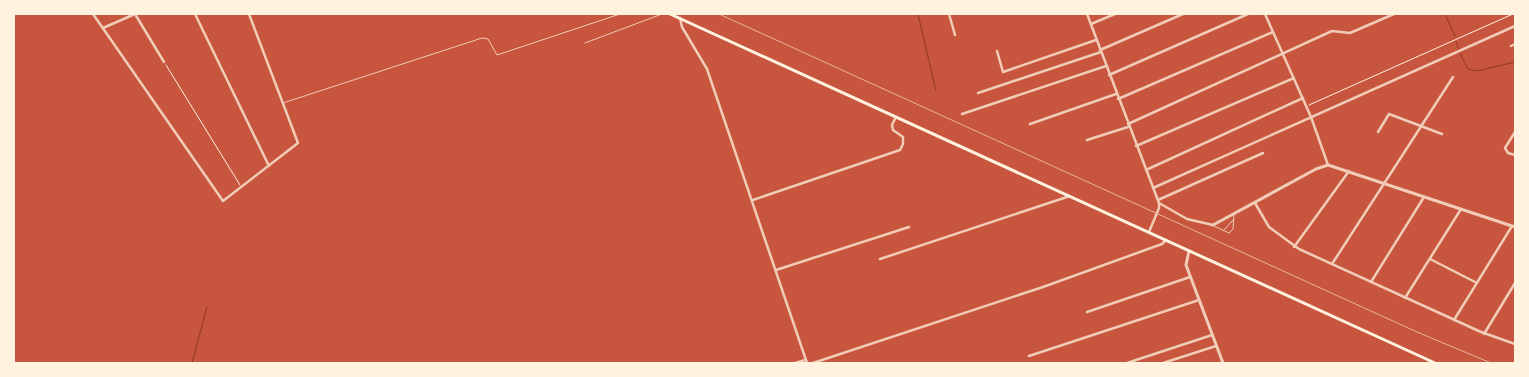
<svg xmlns="http://www.w3.org/2000/svg" width="1529" height="377" font-family="'DejaVu Sans',sans-serif">
	<rect width="100%" height="100%" fill="#c8553d"/>
	<g fill="none" stroke-linecap="round" stroke-linejoin="round">
		<g stroke="#8f3625" stroke-width="1">
			<polyline points="918,14 936,91"/>
			<polyline points="1445,14 1455,36"/>
			<polyline points="1456,42 1459,50"/>
			<polyline points="1460,53 1468,69 1477,71 1515,62"/>
			<polyline points="192,363 207,307"/>
		</g>
		<g stroke="#fff3e0" stroke-width="1">
			<polyline points="166,65 240,185"/>
			<polyline points="1309,105 1513,14"/>
		</g>
		<g stroke="#f1ccb7" stroke-width="1">
			<polyline points="585,43 662,14"/>
			<polyline points="283,103 482,38 488,39 497,55 620,14"/>
			<polyline points="1214,226 1229,233 1233,229 1234,215"/>
			<polyline points="1223,231 1234,219"/>
		</g>
		<g stroke="#f1ccb7" stroke-width="2.5">
			<polyline points="93,14 223,201 298,143 249,14"/>
			<polyline points="135,14 164,62"/>
			<polyline points="195,14 269,166"/>
			<polyline points="949,14 955,35"/>
			<polyline points="1087,14 1159,203 1159,208 1149,232"/>
			<polyline points="1265,14 1311,117 1328,165"/>
			<polyline points="680,18 682,27 707,69 807,363"/>
			<polyline points="1091,24 1115,14"/>
			<polyline points="103,28 135,14"/>
			<polyline points="1511,46 1515,44"/>
			<polyline points="1100,50 1183,14"/>
			<polyline points="997,51 1003,72 1096,40"/>
			<polyline points="1109,75 1248,14"/>
			<polyline points="978,93 1101,52"/>
			<polyline points="1118,99 1273,32"/>
			<polyline points="962,114 1106,66"/>
			<polyline points="1030,124 1116,94"/>
			<polyline points="1128,124 1332,31 1350,33 1394,14"/>
			<polyline points="1378,132 1389,114 1442,134"/>
			<polyline points="1515,132 1505,148 1508,153 1515,155"/>
			<polyline points="1087,140 1128,127"/>
			<polyline points="1136,146 1294,78"/>
			<polyline points="1146,170 1303,98"/>
			<polyline points="1153,188 1515,26"/>
			<polyline points="753,200 900,150 903,144 903,137 893,130 892,125 896,117"/>
			<polyline points="1158,200 1263,153"/>
			<polyline points="1159,203 1187,219 1213,225"/>
			<polyline points="1255,203 1269,227 1299,249 1481,332 1515,344"/>
			<polyline points="1294,247 1349,171"/>
			<polyline points="880,259 1070,196"/>
			<polyline points="1430,259 1477,283"/>
			<polyline points="1332,264 1453,77"/>
			<polyline points="776,270 909,227"/>
			<polyline points="1371,282 1424,197"/>
			<polyline points="1405,298 1461,209"/>
			<polyline points="1087,312 1190,277"/>
			<polyline points="1454,320 1512,226"/>
			<polyline points="1484,334 1515,283"/>
			<polyline points="1029,356 1199,300"/>
			<polyline points="795,363 805,360"/>
			<polyline points="813,363 1043,287 1162,244 1166,240"/>
			<polyline points="1127,363 1212,335"/>
			<polyline points="1163,363 1216,346"/>
		</g>
		<g stroke="#f1ccb7" stroke-width="3">
			<polyline points="1213,225 1316,169 1328,165 1515,227"/>
			<polyline points="1189,251 1186,265 1223,363"/>
		</g>
		<polyline stroke="#fff3e0" stroke-width="3" points="670,14 1435,363"/>
		<polyline stroke="#e9b49f" stroke-width="1" points="719,14 1417,332 1491,363"/>
	</g>
	<rect width="1529" height="377" fill="none" stroke="#fff3e0" stroke-width="30"/>
</svg>
